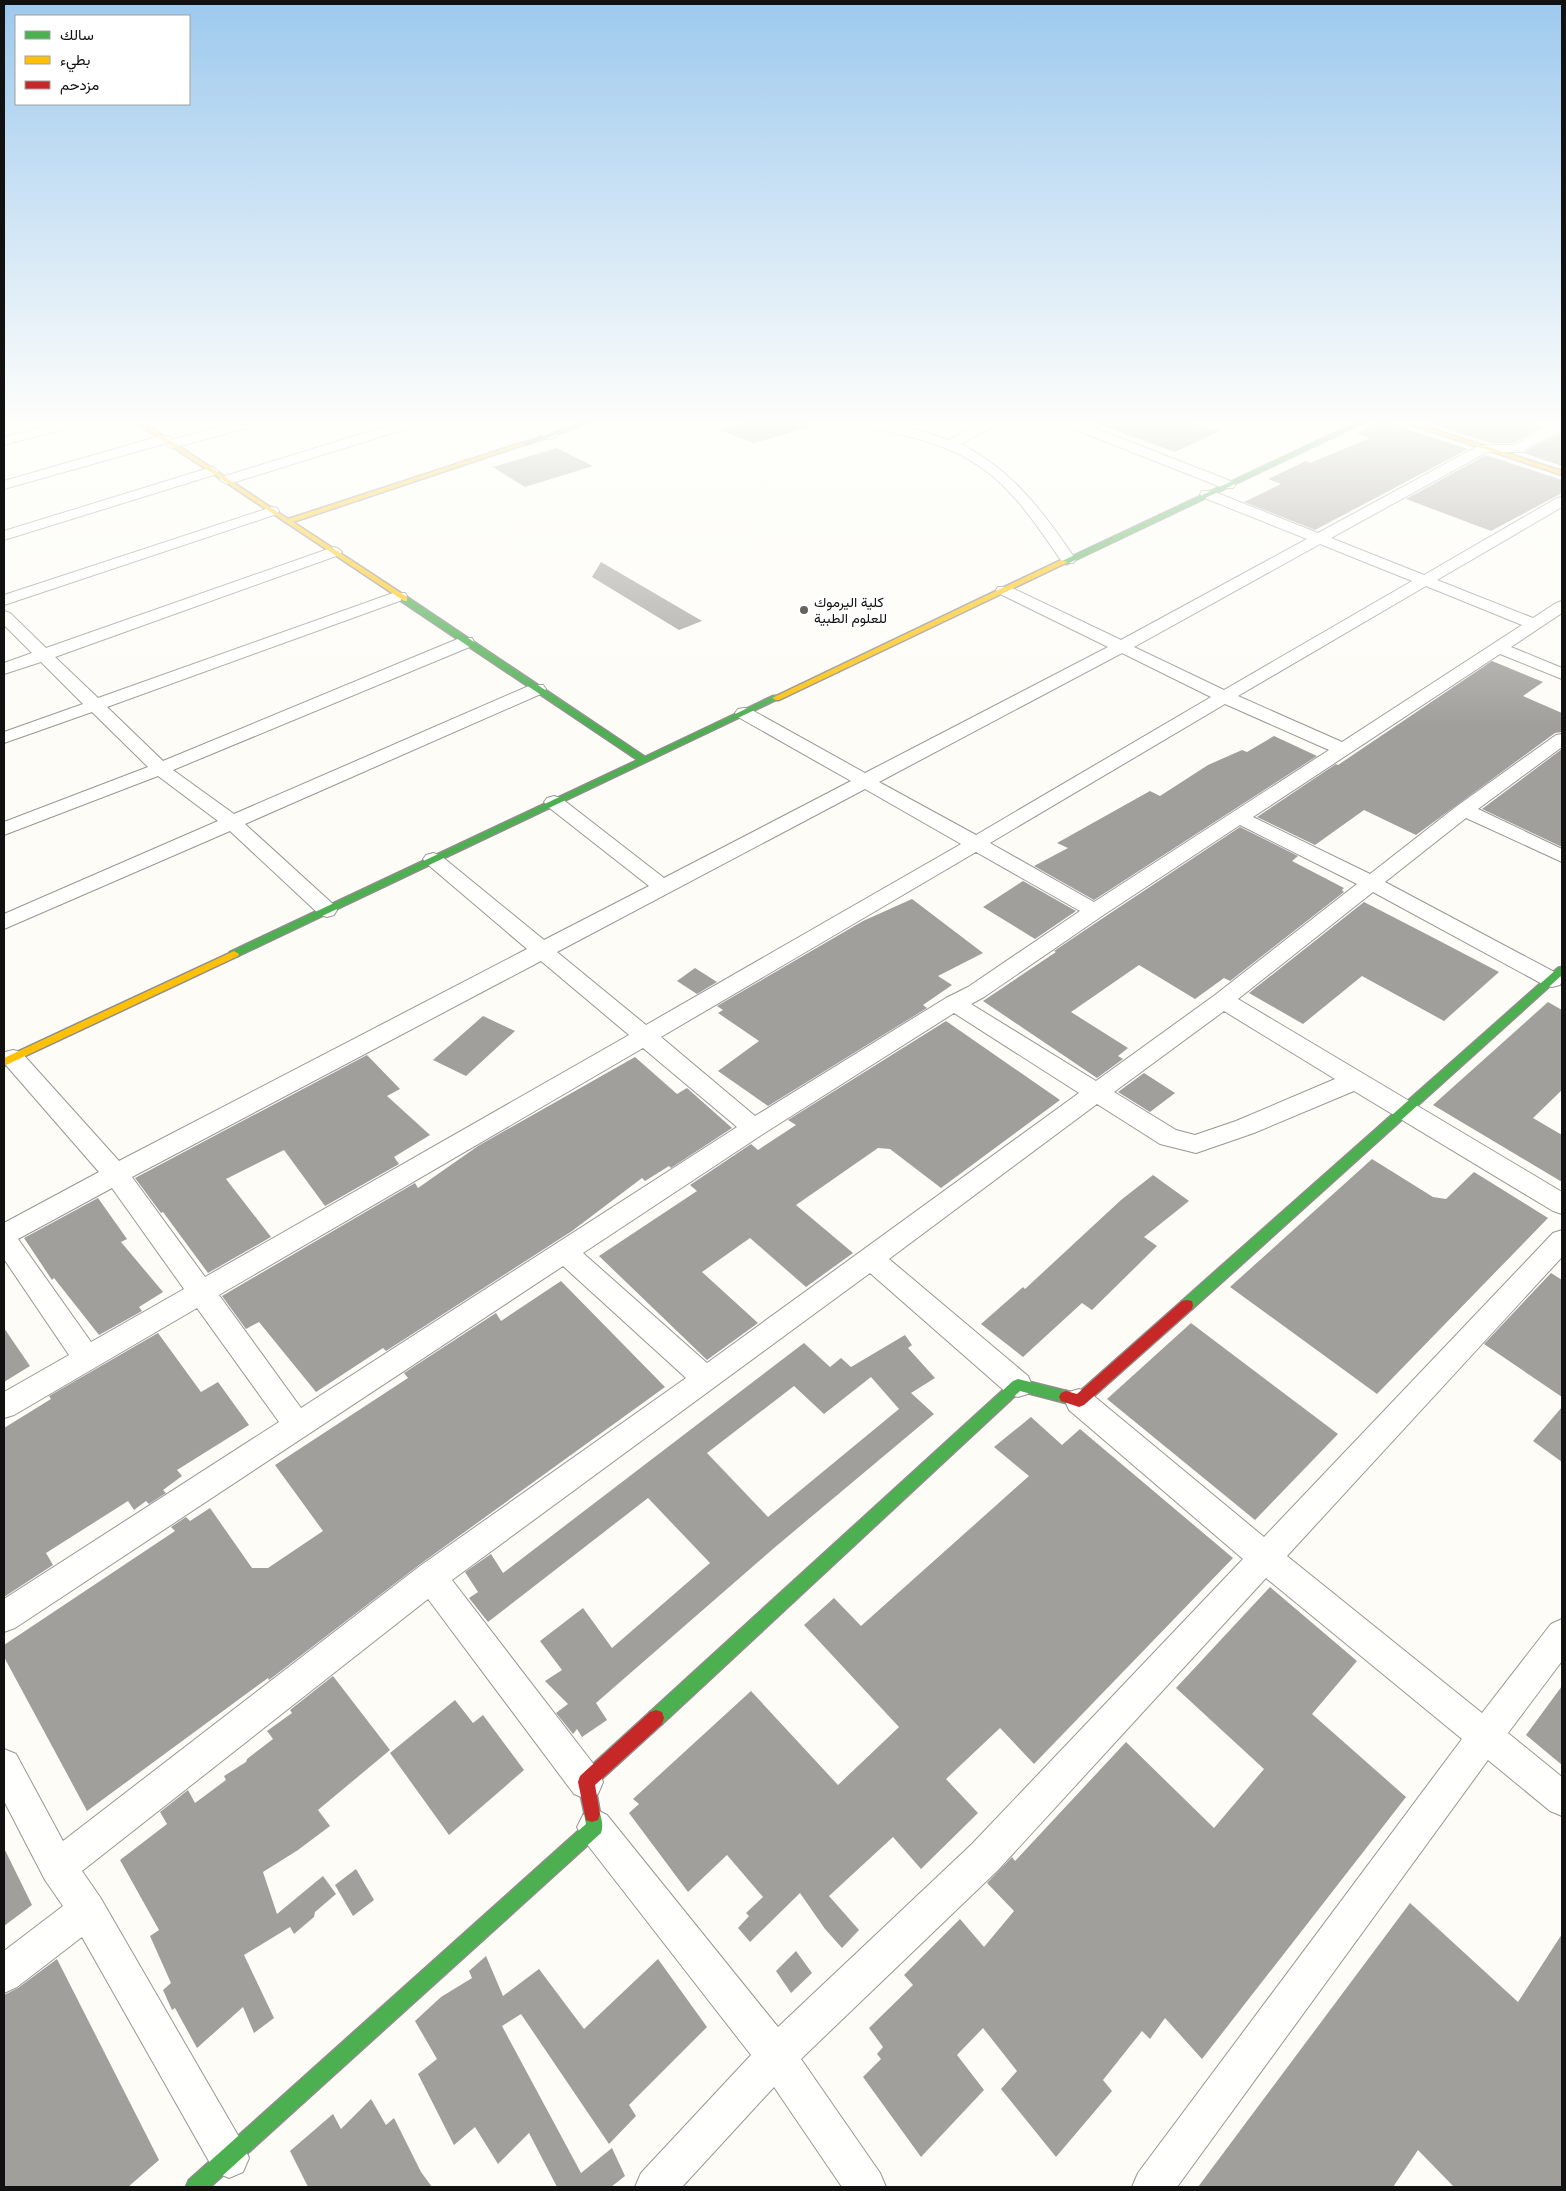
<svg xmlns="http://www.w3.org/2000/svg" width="1566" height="2191" font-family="Spectral,Vazirmatn,serif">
	<rect width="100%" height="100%" fill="#fdfcf7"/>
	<g fill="#a19f9c" fill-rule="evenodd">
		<polygon points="748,421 812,421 813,426 754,443 718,430"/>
		<polygon points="1095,421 1183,421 1220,431 1175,452 1094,423"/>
		<polygon points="1379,421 1394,421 1397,426 1468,449 1315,530 1244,502 1281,484 1268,479 1306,461 1310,463 1370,438 1357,433"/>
		<polygon points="1422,421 1527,421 1544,426 1514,443 1491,443"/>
		<polygon points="1561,432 1562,466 1523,453"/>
		<polygon points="557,448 593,466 525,487 493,467"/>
		<polygon points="1486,455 1562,480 1562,493 1491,531 1406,499"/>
		<polygon points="601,562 702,621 679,630 592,577"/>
		<polygon points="1492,661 1543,682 1523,696 1562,713 1562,732 1555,733 1416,835 1364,810 1315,845 1257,817 1336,764 1338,765"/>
		<polygon points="1274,736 1317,756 1094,900 1034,866 1068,848 1057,843 1150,791 1160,796 1208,765 1242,750 1247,752"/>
		<polygon points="1562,749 1562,847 1482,809"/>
		<polygon points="1240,827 1298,856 1292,861 1344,888 1342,890 1344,892 1230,981 1224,978 1195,999 1139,965 1071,1012 1128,1048 1118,1056 1123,1059 1097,1078 983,1001 1056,952 1054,951 1103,918"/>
		<polygon points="1023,881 1076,911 1035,939 983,907"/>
		<polygon points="912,899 983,953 938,976 952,985 923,1005 927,1008 768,1106 718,1071 759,1041 718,1013 723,1010 717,1006 863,921"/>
		<polygon points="1364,902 1432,937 1499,972 1444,1021 1362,976 1303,1024 1249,993"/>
		<polygon points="695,968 717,982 697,994 677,981"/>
		<polygon points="1548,1002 1562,1010 1562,1090 1533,1118 1562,1135 1562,1182 1433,1105"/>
		<polygon points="483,1016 515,1031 466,1076 433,1060"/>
		<polygon points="946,1021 1060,1100 941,1188 890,1149 878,1148 796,1205 853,1253 806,1287 750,1238 702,1272 758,1323 707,1360 599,1256 697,1191 690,1185 751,1144 758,1150 796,1125 788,1120"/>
		<polygon points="367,1055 400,1089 387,1096 430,1135 394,1157 399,1164 325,1206 284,1150 226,1179 271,1237 208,1273 163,1212 161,1213 135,1178"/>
		<polygon points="635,1057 677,1094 687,1088 732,1128 671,1168 669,1166 645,1181 642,1178 572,1231 386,1351 383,1348 316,1392 259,1322 246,1329 222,1296 415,1183 418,1188 478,1146"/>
		<polygon points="1144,1073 1175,1093 1150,1112 1118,1092"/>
		<polygon points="1372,1159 1433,1197 1446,1199 1474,1172 1548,1218 1377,1394 1230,1287"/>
		<polygon points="1153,1175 1189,1201 1144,1237 1157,1246 1092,1310 1082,1303 1023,1357 981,1324 1023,1287 1025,1289 1121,1200"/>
		<polygon points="98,1198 127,1239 121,1242 163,1292 139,1307 142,1311 99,1335 54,1278 52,1280 24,1238"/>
		<polygon points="1551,1273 1562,1280 1562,1397 1484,1344"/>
		<polygon points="561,1281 665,1387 419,1565 269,1680 268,1678 87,1811 4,1657 4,1645 175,1531 171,1527 186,1517 190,1521 210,1508 252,1568 268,1568 323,1531 275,1465 408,1378 404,1373 496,1313 501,1321"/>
		<polygon points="1191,1323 1338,1434 1255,1520 1107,1399"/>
		<polygon points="4,1328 30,1366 4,1382"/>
		<polygon points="158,1333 201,1392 218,1382 249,1425 177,1470 182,1476 163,1490 166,1493 149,1504 146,1501 134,1510 128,1501 46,1553 53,1565 4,1597 4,1428 51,1399 49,1396"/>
		<path d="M 905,1335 L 912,1345 L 908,1348 L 935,1378 L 911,1393 L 934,1414 L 774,1548 L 596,1703 L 607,1720 L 582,1737 L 577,1729 L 573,1734 L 556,1713 L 568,1704 L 545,1681 L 562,1670 L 540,1641 L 583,1608 L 612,1648 L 710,1563 L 648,1498 L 488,1622 L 469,1598 L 478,1592 L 465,1572 L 491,1554 L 503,1573 L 804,1343 L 830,1367 L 841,1358 L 851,1367 ZM 871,1377 L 899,1409 L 768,1517 L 707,1453 L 794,1386 L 824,1414 Z"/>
		<polygon points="1562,1407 1562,1462 1533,1441"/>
		<polygon points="1031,1417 1062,1445 1080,1429 1233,1558 1034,1764 1000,1728 946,1779 978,1813 921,1869 893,1837 829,1896 859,1930 842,1948 825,1929 800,1893 750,1942 738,1928 749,1916 746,1913 763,1897 727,1855 688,1892 629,1813 639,1804 633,1799 751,1691 838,1785 899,1727 804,1625 834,1598 861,1626 1029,1476 994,1447"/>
		<polygon points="1270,1587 1357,1661 1312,1714 1406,1797 1202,2059 1165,2018 1150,2039 1142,2031 1103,2080 1112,2091 1056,2157 1001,2089 1017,2071 983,2028 957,2055 984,2090 921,2157 863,2077 881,2059 877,2054 883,2047 869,2028 913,1985 904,1975 960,1919 984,1947 1014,1911 987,1883 1012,1857 1015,1861 1126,1742 1214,1828 1264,1769 1176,1688"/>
		<polygon points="333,1676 390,1750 318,1810 330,1826 298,1850 263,1872 277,1914 323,1876 336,1894 315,1912 314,1917 294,1934 290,1927 244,1955 274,2018 254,2033 243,2007 197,2048 175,2008 172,2010 163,1990 171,1983 150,1936 159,1930 120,1860 167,1824 160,1812 188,1790 195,1803 226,1780 224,1776 246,1762 247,1759 273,1739 267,1731 292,1713 290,1710"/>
		<polygon points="1562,1686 1562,1765 1526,1735"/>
		<polygon points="455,1700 473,1723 483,1715 524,1770 449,1835 390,1753"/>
		<polygon points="4,1848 32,1905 4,1926"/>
		<polygon points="356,1869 374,1900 353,1916 335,1885"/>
		<polygon points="1410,1903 1518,2002 1562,1934 1562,2187 1454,2187 1418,2150 1393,2187 1198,2187"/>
		<polygon points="796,1951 812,1973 791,1993 776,1971"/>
		<polygon points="486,1956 503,1996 539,1969 584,2029 658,1959 707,2027 629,2105 636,2116 609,2144 521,2014 502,2026 581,2173 612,2148 625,2176 611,2187 557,2187 529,2133 498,2164 475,2127 454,2145 418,2074 437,2059 415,2021 441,1997 472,1978 469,1971"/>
		<polygon points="57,1959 159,2160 128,2187 4,2187 4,1995 18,1988"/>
		<polygon points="371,2099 386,2125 394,2118 421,2172 432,2187 308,2187 290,2151 333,2114 341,2129"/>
	</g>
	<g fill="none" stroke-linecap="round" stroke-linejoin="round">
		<g stroke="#979795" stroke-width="2">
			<g id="street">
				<polygon points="65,421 86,421 84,424 4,445 4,437"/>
				<polygon points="242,421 263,421 261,424 173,448 168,447 167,443 4,489 4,481 160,436 170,436 171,440"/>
				<polygon points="403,421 423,421 421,424 232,483 227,484 220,480 222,477"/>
				<polygon points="518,421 534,421 558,435 551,439 546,438"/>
				<path d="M 842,421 C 877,418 916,428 948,440 L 985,421 L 1000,421 L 999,424 L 960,444 C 1012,469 1044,513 1076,560 L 1073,563 L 1063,563 C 1039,529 1016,492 982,468 C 943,440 895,433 849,425 Z"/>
				<polygon points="1059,421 1077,421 1233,482 1235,485 1233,488 1223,488 1061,424"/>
				<path d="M 1557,421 L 1562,421 L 1562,429 L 1522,452 L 1487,452 L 1331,538 L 1424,575 L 1557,498 L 1562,497 L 1562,507 L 1437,580 L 1533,618 L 1556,603 L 1562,601 L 1562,613 L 1511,647 L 1562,668 L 1562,679 L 1500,654 L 1253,817 L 1370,874 L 1457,806 L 1556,735 L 1562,734 L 1562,747 L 1478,809 L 1562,849 L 1562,862 L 1466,818 L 1385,882 L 1560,975 L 1562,981 L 1560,985 L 1552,987 L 1544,985 L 1373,892 L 1238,999 L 1562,1192 L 1562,1214 L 1553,1211 L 1354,1091 L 1254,1133 L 1196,1153 L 1160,1144 L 1097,1104 L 889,1259 L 1028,1376 L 1032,1385 L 1028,1394 L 1018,1397 L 1008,1394 L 870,1273 L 452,1580 L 598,1770 L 603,1782 L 598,1794 L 586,1799 L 574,1794 L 428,1599 L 82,1871 L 100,1897 L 243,2144 L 249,2158 L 243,2172 L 229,2178 L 215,2172 L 82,1937 L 17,1987 L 4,1993 L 4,1951 L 63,1906 L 45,1880 L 4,1801 L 4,1749 L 16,1754 L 63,1841 L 420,1566 L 686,1378 L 563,1266 L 15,1628 L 4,1632 L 4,1599 L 279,1422 L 197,1308 L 14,1415 L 4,1418 L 4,1392 L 69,1355 L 4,1259 L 4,1223 L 99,1172 L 5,1064 L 5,1052 L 13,1050 L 21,1052 L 119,1161 L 527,949 L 426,863 L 423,859 L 426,855 L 433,853 L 440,855 L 544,940 L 649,886 L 547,806 L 544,802 L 547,798 L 554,796 L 561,798 L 664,878 L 851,781 L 738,717 L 735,713 L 738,709 L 744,708 L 750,709 L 865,773 L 1108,647 L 998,593 L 996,590 L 998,587 L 1010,587 L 1121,640 L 1307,539 L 1202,497 L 1200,494 L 1202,491 L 1212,491 L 1318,533 L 1480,445 L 1515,445 ZM 1320,544 L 1412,581 L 1224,690 L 1134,647 ZM 1426,586 L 1522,625 L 1342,742 L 1238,696 ZM 1122,653 L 1211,697 L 976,835 L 879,782 ZM 1225,704 L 1329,750 L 1094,902 L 990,843 ZM 865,789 L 961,844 L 646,1025 L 557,952 ZM 1240,825 L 1357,884 L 1215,995 L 1096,1081 L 971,1004 L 984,997 L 1102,916 ZM 976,852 L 1080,911 L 968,987 L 946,998 L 755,1116 L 661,1037 ZM 541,961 L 629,1035 L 205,1277 L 132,1177 ZM 1224,1011 L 1335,1079 L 1236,1121 L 1195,1135 L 1176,1130 L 1114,1092 ZM 954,1013 L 1079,1093 L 707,1363 L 583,1253 L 763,1134 ZM 643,1048 L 737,1127 L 301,1408 L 219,1295 ZM 112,1188 L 184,1289 L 91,1342 L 18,1239 Z"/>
				<polygon points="212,467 219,471 217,474 4,540 4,531"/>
				<polygon points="272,507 277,508 279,511 277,514 4,605 4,595"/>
				<polygon points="334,547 339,549 342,552 339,555 55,657 98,698 393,593 405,593 407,596 405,599 107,707 163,761 460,638 472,638 474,642 472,646 173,770 234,814 531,685 543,685 546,689 543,693 245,824 334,905 337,910 334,915 327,917 320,915 230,831 4,929 4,914 218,821 158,776 4,835 4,822 148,767 92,712 4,743 4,732 83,704 41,662 4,674 4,663 32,653 4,625 4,611 10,613 46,648"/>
				<polygon points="1562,1230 1562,1257 1287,1556 1482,1713 1551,1624 1562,1619 1562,1661 1508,1733 1562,1777 1562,1816 1550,1811 1488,1760 1177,2187 1132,2187 1138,2173 1462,1739 1266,1578 998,1870 801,2059 880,2173 886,2187 842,2187 774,2087 682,2187 635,2187 641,2173 751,2055 583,1839 577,1827 583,1815 595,1809 607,1815 778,2027 972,1844 1243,1559 1069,1410 1065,1401 1069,1392 1079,1389 1089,1392 1264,1537 1553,1233"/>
			</g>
		</g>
		<g stroke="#8e8d8b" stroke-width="3">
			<g id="fast">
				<polygon points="588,421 596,421 525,445 520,444"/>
				<polygon points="1360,421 1367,421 1067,564 1060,562"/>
				<polygon points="401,597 407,597 645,757 773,696 776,696 780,698 238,956 230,956 229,954 230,952 638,760 401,601"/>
				<polygon points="1562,967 1562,975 1192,1309 1187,1310 1182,1309 1181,1305 1182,1301 1558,968"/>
				<polygon points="1018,1379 1066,1391 1071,1393 1073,1397 1071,1401 1066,1403 1020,1391 662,1724 656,1726 650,1724 648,1718 650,1712 1013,1381"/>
				<path d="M 592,1806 L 598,1808 C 601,1816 604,1825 601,1833 L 210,2187 L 186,2187 L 189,2180 L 586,1824 L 584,1814 L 586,1808 Z"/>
			</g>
		</g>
		<g stroke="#8e8d8b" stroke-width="3">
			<g id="slow">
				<polygon points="134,421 141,421 288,519 521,443 526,444 293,522 407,597 407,601 404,601"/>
				<polygon points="1400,421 1408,421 1562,471 1562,475"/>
				<polygon points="1061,560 1068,562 779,700 776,700 772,698"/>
				<polygon points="234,951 239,954 238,956 4,1066 4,1058"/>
			</g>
		</g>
		<g stroke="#8e8d8b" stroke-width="3">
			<g id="jam">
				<polygon points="1187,1300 1192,1301 1193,1305 1192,1309 1084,1405 1079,1407 1061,1401 1059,1397 1061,1393 1066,1391 1077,1394 1182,1301"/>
				<polygon points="656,1710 662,1712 664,1718 662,1724 595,1785 600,1814 598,1820 592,1822 586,1820 578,1782 580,1776 650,1712"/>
			</g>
		</g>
		<use href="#street" fill="#fffffe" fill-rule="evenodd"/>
		<use href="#fast" fill="#4caf50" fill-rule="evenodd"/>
		<use href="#slow" fill="#ffc107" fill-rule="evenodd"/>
		<use href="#jam" fill="#c62828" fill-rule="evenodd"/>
	</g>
	<linearGradient id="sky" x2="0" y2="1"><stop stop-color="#9dc9ee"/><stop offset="0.58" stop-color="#fefefb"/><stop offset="1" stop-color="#fefefb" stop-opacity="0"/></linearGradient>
	<rect width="1566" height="727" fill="url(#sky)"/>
	<circle fill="#646362" stroke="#fff" stroke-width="2" cx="804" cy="610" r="5"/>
	<g text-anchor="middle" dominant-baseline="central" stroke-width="5" stroke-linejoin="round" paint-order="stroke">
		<g font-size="14" fill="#111" stroke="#fff" text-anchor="start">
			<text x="814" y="602">كلية اليرموك<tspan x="814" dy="16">للعلوم الطبية</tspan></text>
		</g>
	</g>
	<rect width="1566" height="2191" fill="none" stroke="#111111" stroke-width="10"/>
	<rect x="15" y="15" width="175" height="90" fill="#ffffff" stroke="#a0a0a0"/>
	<rect x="25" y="31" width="25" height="8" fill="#4caf50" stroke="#a0a0a0"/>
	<text x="60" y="40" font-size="15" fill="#111111">سالك</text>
	<rect x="25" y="56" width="25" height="8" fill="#ffc107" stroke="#a0a0a0"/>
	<text x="60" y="65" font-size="15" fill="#111111">بطيء</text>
	<rect x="25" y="81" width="25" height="8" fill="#c62828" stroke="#a0a0a0"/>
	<text x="60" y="90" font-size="15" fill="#111111">مزدحم</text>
</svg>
